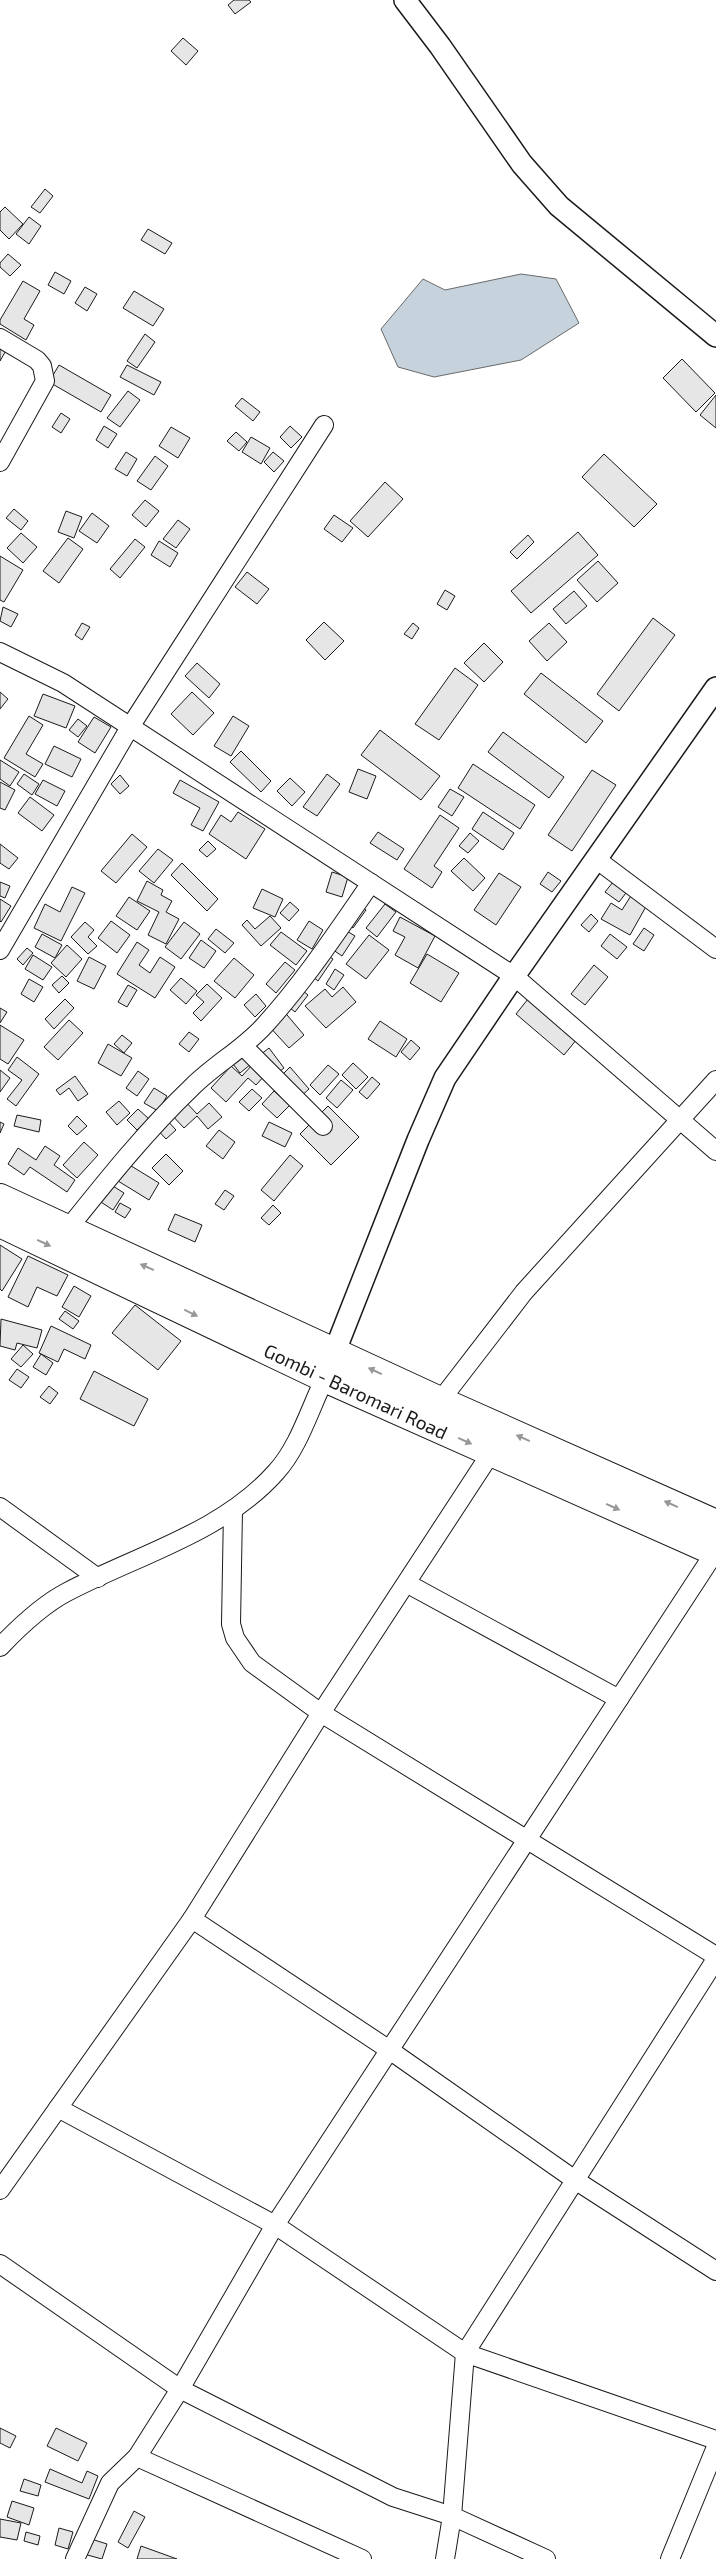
<svg xmlns="http://www.w3.org/2000/svg" width="716" height="2559" font-family="'Exo 2',sans-serif">
	<rect width="100%" height="100%" fill="#fff"/>
	<polygon fill="#c6d2dc" stroke="#6a6a6a" points="521,274 556,279 579,323 521,360 434,377 398,367 381,329 423,279 445,290"/>
	<g fill="#e6e6e6" stroke="#1a1a1a">
		<polygon points="234,0 249,0 251,2 235,14 228,5"/>
		<polygon points="183,38 198,51 186,65 171,51"/>
		<polygon points="45,189 53,196 40,213 31,207"/>
		<polygon points="5,207 23,224 9,239 0,230 0,212"/>
		<polygon points="29,217 41,226 29,244 16,234"/>
		<polygon points="148,229 172,243 165,254 141,240"/>
		<polygon points="8,254 21,265 10,276 0,267 0,263"/>
		<polygon points="55,272 71,281 64,294 48,285"/>
		<polygon points="23,281 40,291 24,319 34,325 26,340 0,324 0,320"/>
		<polygon points="85,287 97,294 87,311 75,303"/>
		<polygon points="134,291 164,309 153,326 123,308"/>
		<polygon points="145,334 155,342 137,368 127,361"/>
		<polygon points="0,342 8,347 0,361"/>
		<polygon points="682,359 715,393 696,412 663,378"/>
		<polygon points="59,365 111,395 101,412 49,382"/>
		<polygon points="127,365 161,382 154,395 120,377"/>
		<polygon points="128,391 140,400 120,427 107,418"/>
		<polygon points="716,395 716,428 700,415"/>
		<polygon points="242,398 260,412 253,421 235,406"/>
		<polygon points="61,413 70,419 61,433 52,427"/>
		<polygon points="104,426 117,434 108,448 96,440"/>
		<polygon points="290,426 302,437 291,448 280,437"/>
		<polygon points="171,427 190,438 178,458 159,446"/>
		<polygon points="236,432 247,442 239,451 227,441"/>
		<polygon points="251,437 270,448 261,464 242,452"/>
		<polygon points="126,452 137,459 127,476 115,469"/>
		<polygon points="273,452 284,461 274,472 264,462"/>
		<polygon points="604,454 657,504 634,527 582,477"/>
		<polygon points="155,456 168,466 151,490 137,481"/>
		<polygon points="385,482 403,499 368,537 350,521"/>
		<polygon points="145,500 159,511 146,527 132,515"/>
		<polygon points="14,509 28,521 21,530 6,518"/>
		<polygon points="66,511 82,517 74,538 58,532"/>
		<polygon points="92,513 109,526 97,543 79,531"/>
		<polygon points="334,515 353,528 342,542 324,529"/>
		<polygon points="178,520 190,529 176,548 163,539"/>
		<polygon points="578,532 598,555 531,613 511,591"/>
		<polygon points="21,533 37,547 23,563 7,548"/>
		<polygon points="528,535 534,542 517,559 510,552"/>
		<polygon points="68,538 83,549 59,583 43,571"/>
		<polygon points="135,539 145,547 120,578 110,569"/>
		<polygon points="159,541 178,553 170,567 151,555"/>
		<polygon points="0,556 23,570 4,602 0,600"/>
		<polygon points="598,561 618,583 597,602 577,580"/>
		<polygon points="247,572 269,589 257,604 235,587"/>
		<polygon points="445,590 455,596 447,610 437,604"/>
		<polygon points="574,591 587,606 566,624 553,609"/>
		<polygon points="3,607 18,614 11,627 0,621"/>
		<polygon points="653,618 675,635 619,711 597,694"/>
		<polygon points="324,622 344,641 325,660 306,640"/>
		<polygon points="82,623 90,627 82,640 75,635"/>
		<polygon points="413,623 419,628 412,639 404,634"/>
		<polygon points="549,623 567,642 547,661 529,641"/>
		<polygon points="484,643 503,662 484,682 464,663"/>
		<polygon points="197,663 220,684 209,698 185,676"/>
		<polygon points="455,668 478,685 439,740 415,724"/>
		<polygon points="541,673 603,721 586,743 524,694"/>
		<polygon points="0,692 8,699 0,709"/>
		<polygon points="192,692 214,713 193,735 171,714"/>
		<polygon points="43,694 75,706 66,728 34,716"/>
		<polygon points="29,716 43,725 26,754 43,764 35,777 4,758"/>
		<polygon points="233,716 249,726 231,756 214,746"/>
		<polygon points="94,717 111,727 95,753 78,742"/>
		<polygon points="78,719 87,726 78,737 69,730"/>
		<polygon points="380,730 440,776 421,800 361,755"/>
		<polygon points="503,732 564,777 549,798 488,752"/>
		<polygon points="54,746 81,759 72,777 45,764"/>
		<polygon points="241,751 271,781 261,792 230,762"/>
		<polygon points="0,760 19,772 10,786 0,779"/>
		<polygon points="473,764 535,805 520,829 458,788"/>
		<polygon points="358,769 376,776 367,799 349,792"/>
		<polygon points="592,770 616,785 572,851 548,835"/>
		<polygon points="24,774 39,784 32,795 17,784"/>
		<polygon points="327,774 340,784 317,816 303,807"/>
		<polygon points="120,775 129,786 120,794 111,784"/>
		<polygon points="290,778 305,792 292,806 277,791"/>
		<polygon points="43,780 65,791 57,806 35,794"/>
		<polygon points="180,780 219,802 203,831 191,825 200,808 173,793"/>
		<polygon points="0,782 15,790 5,810 0,808"/>
		<polygon points="450,789 464,797 452,816 438,807"/>
		<polygon points="30,797 54,815 42,831 18,813"/>
		<polygon points="238,812 265,829 246,859 209,834 221,815 231,822"/>
		<polygon points="483,812 514,833 503,850 472,829"/>
		<polygon points="440,815 459,828 434,866 442,872 432,888 404,869"/>
		<polygon points="378,832 404,849 397,860 370,843"/>
		<polygon points="470,833 479,841 468,853 459,846"/>
		<polygon points="132,834 147,847 116,883 101,871"/>
		<polygon points="208,841 216,849 207,857 199,850"/>
		<polygon points="0,844 18,858 9,869 0,863"/>
		<polygon points="158,849 173,860 154,883 139,871"/>
		<polygon points="464,858 485,878 473,891 451,871"/>
		<polygon points="182,863 218,899 207,911 171,875"/>
		<polygon points="332,872 348,877 342,897 326,892"/>
		<polygon points="548,872 561,881 552,892 540,884"/>
		<polygon points="499,873 521,887 496,925 474,910"/>
		<polygon points="147,881 163,890 161,895 172,901 166,912 179,919 166,944 148,935 159,912 137,901"/>
		<polygon points="0,882 10,886 5,898 0,896"/>
		<polygon points="613,882 626,893 619,902 605,892"/>
		<polygon points="72,887 85,893 61,941 34,928 45,904 60,912"/>
		<polygon points="262,889 283,899 275,917 253,908"/>
		<polygon points="632,894 648,903 630,935 601,919 611,903 622,910"/>
		<polygon points="129,897 150,911 137,930 116,916"/>
		<polygon points="0,899 11,906 1,922 0,921"/>
		<polygon points="290,902 299,910 289,921 280,913"/>
		<polygon points="356,902 366,910 353,928 342,920"/>
		<polygon points="385,904 396,912 377,937 366,928"/>
		<polygon points="591,914 598,921 589,932 581,925"/>
		<polygon points="270,916 281,928 261,946 242,925 247,920 255,929"/>
		<polygon points="400,917 435,936 418,968 395,955 405,937 393,931"/>
		<polygon points="111,921 130,935 117,953 98,938"/>
		<polygon points="309,921 323,930 312,949 297,940"/>
		<polygon points="85,922 94,930 88,937 97,946 88,954 71,937"/>
		<polygon points="184,922 200,934 181,959 165,947"/>
		<polygon points="342,928 355,936 342,956 329,947"/>
		<polygon points="644,928 654,935 644,951 633,944"/>
		<polygon points="216,929 234,943 225,953 208,939"/>
		<polygon points="281,932 307,951 296,965 270,945"/>
		<polygon points="42,934 62,945 55,958 35,947"/>
		<polygon points="610,934 627,947 617,959 601,946"/>
		<polygon points="369,935 389,950 366,979 346,964"/>
		<polygon points="201,940 216,951 204,968 189,958"/>
		<polygon points="137,942 149,950 139,965 150,973 160,957 175,967 155,998 117,974"/>
		<polygon points="67,945 82,959 66,977 51,963"/>
		<polygon points="27,948 33,953 23,965 17,959"/>
		<polygon points="323,952 333,959 318,981 308,973"/>
		<polygon points="427,954 459,973 441,1002 410,983"/>
		<polygon points="33,955 52,967 43,980 25,969"/>
		<polygon points="89,957 106,966 94,989 77,981"/>
		<polygon points="234,958 254,975 235,998 214,981"/>
		<polygon points="285,962 295,970 276,993 266,984"/>
		<polygon points="594,965 608,977 585,1005 571,994"/>
		<polygon points="335,969 344,975 334,990 326,984"/>
		<polygon points="62,976 69,983 59,993 52,985"/>
		<polygon points="181,978 197,991 186,1004 170,990"/>
		<polygon points="29,979 43,987 34,1002 21,994"/>
		<polygon points="207,984 222,998 201,1021 193,1013 204,1002 196,995"/>
		<polygon points="128,985 137,990 127,1007 118,1002"/>
		<polygon points="298,987 308,995 295,1012 284,1003"/>
		<polygon points="343,987 356,1002 326,1028 305,1006 325,989 332,997"/>
		<polygon points="256,994 266,1006 255,1017 244,1005"/>
		<polygon points="65,999 74,1008 54,1029 45,1019"/>
		<polygon points="528,999 577,1039 564,1055 516,1014"/>
		<polygon points="0,1008 7,1012 0,1023"/>
		<polygon points="282,1009 304,1035 289,1048 266,1023"/>
		<polygon points="69,1020 83,1033 58,1060 44,1047"/>
		<polygon points="380,1021 407,1039 396,1057 368,1039"/>
		<polygon points="0,1025 24,1040 8,1064 0,1059"/>
		<polygon points="189,1032 199,1039 189,1052 179,1044"/>
		<polygon points="122,1035 132,1043 124,1053 114,1044"/>
		<polygon points="411,1040 420,1048 410,1060 401,1052"/>
		<polygon points="108,1044 132,1058 121,1076 98,1063"/>
		<polygon points="269,1048 284,1068 275,1075 260,1055"/>
		<polygon points="245,1056 251,1064 240,1073 233,1064"/>
		<polygon points="17,1057 39,1074 16,1106 7,1099 22,1080 8,1070"/>
		<polygon points="353,1063 368,1077 356,1089 342,1075"/>
		<polygon points="253,1064 265,1075 256,1085 248,1078 226,1102 211,1088 231,1066 242,1076"/>
		<polygon points="328,1065 339,1074 320,1095 310,1085"/>
		<polygon points="290,1067 309,1089 299,1098 280,1077"/>
		<polygon points="0,1070 10,1078 0,1092"/>
		<polygon points="138,1071 149,1079 137,1096 126,1088"/>
		<polygon points="75,1076 88,1094 78,1101 69,1088 60,1095 56,1090"/>
		<polygon points="372,1077 380,1084 367,1099 359,1092"/>
		<polygon points="341,1080 353,1090 337,1108 326,1098"/>
		<polygon points="154,1088 167,1096 158,1111 144,1103"/>
		<polygon points="252,1089 262,1098 249,1111 239,1102"/>
		<polygon points="274,1091 290,1105 277,1118 262,1104"/>
		<polygon points="183,1099 197,1114 209,1103 222,1117 208,1129 197,1116 184,1128 169,1112"/>
		<polygon points="119,1101 130,1113 117,1125 106,1112"/>
		<polygon points="328,1106 359,1137 331,1165 300,1134"/>
		<polygon points="138,1109 149,1119 137,1130 127,1120"/>
		<polygon points="17,1115 41,1120 39,1132 14,1126"/>
		<polygon points="77,1116 87,1126 77,1135 68,1126"/>
		<polygon points="164,1117 176,1130 166,1139 154,1126"/>
		<polygon points="0,1122 4,1124 0,1133"/>
		<polygon points="269,1122 292,1133 285,1147 262,1136"/>
		<polygon points="219,1130 235,1142 223,1159 206,1146"/>
		<polygon points="84,1142 98,1155 77,1178 63,1165"/>
		<polygon points="45,1146 60,1156 54,1165 75,1180 67,1192 30,1167 24,1175 8,1164 18,1148 36,1160"/>
		<polygon points="166,1154 183,1171 169,1185 152,1168"/>
		<polygon points="290,1155 303,1166 274,1201 261,1190"/>
		<polygon points="128,1164 159,1183 149,1200 118,1181"/>
		<polygon points="105,1181 124,1193 113,1210 95,1198"/>
		<polygon points="225,1190 234,1196 224,1210 215,1204"/>
		<polygon points="120,1203 131,1209 125,1218 115,1212"/>
		<polygon points="273,1205 281,1213 269,1225 261,1218"/>
		<polygon points="175,1214 202,1225 195,1242 168,1230"/>
		<polygon points="0,1245 22,1259 2,1291 0,1289"/>
		<polygon points="28,1256 68,1275 57,1296 37,1287 28,1307 8,1297"/>
		<polygon points="74,1286 91,1296 79,1317 62,1307"/>
		<polygon points="135,1305 181,1341 158,1370 112,1333"/>
		<polygon points="65,1311 79,1321 73,1329 59,1319"/>
		<polygon points="1,1319 42,1330 37,1348 17,1343 15,1350 0,1346"/>
		<polygon points="51,1326 91,1345 85,1359 64,1349 58,1362 39,1353"/>
		<polygon points="23,1345 33,1354 21,1367 11,1359"/>
		<polygon points="41,1354 53,1363 46,1375 33,1367"/>
		<polygon points="17,1369 29,1377 21,1388 9,1380"/>
		<polygon points="94,1371 148,1399 134,1426 80,1399"/>
		<polygon points="49,1386 58,1393 50,1404 40,1397"/>
		<polygon points="0,2428 16,2436 10,2448 0,2443"/>
		<polygon points="56,2428 87,2443 78,2461 47,2446"/>
		<polygon points="50,2469 82,2483 87,2471 98,2476 89,2499 45,2482"/>
		<polygon points="24,2479 41,2485 38,2496 20,2491"/>
		<polygon points="12,2501 34,2508 29,2525 7,2517"/>
		<polygon points="134,2511 145,2517 128,2548 118,2542"/>
		<polygon points="0,2519 21,2523 17,2540 0,2537"/>
		<polygon points="59,2528 73,2532 68,2549 55,2545"/>
		<polygon points="26,2532 40,2536 38,2545 24,2541"/>
		<polygon points="85,2537 107,2544 102,2559 80,2553"/>
		<polygon points="141,2546 177,2559 137,2559"/>
	</g>
	<g fill="none" stroke-linecap="round" stroke-linejoin="round">
		<g stroke="#1a1a1a" stroke-width="20">
			<g id="minor">
				<polyline points="0,338 37,360 42,366 45,381 0,462"/>
				<polyline points="0,652 63,683 514,976 716,1151"/>
				<polyline points="596,859 716,949"/>
				<polyline points="0,950 130,727 324,425"/>
				<polyline points="244,1047 323,1126"/>
				<path d="M 67,1230 C 107,1180 146,1131 192,1087 C 215,1064 242,1050 264,1026 C 304,982 337,932 371,883"/>
				<polyline points="440,1401 524,1292 716,1080"/>
				<polyline points="0,1507 98,1578"/>
				<polyline points="233,1510 231,1624 235,1638 252,1663 321,1713 716,1956"/>
				<polyline points="408,1584 619,1699"/>
				<path d="M 0,1647 C 20,1626 42,1605 67,1592 C 137,1555 222,1533 276,1472 C 299,1447 310,1408 325,1378"/>
				<polyline points="192,1919 388,2049 575,2180 716,2271"/>
				<polyline points="58,2108 275,2225 465,2353 716,1959"/>
				<polyline points="0,2190 192,1919 321,1713 491,1453"/>
				<polyline points="0,2264 180,2389 393,2497 452,2516 546,2559"/>
				<polyline points="137,2457 362,2559"/>
				<polyline points="75,2559 110,2483 137,2457 180,2389 275,2225 715,1552"/>
				<polyline points="445,2559 452,2516 465,2353 716,2440"/>
				<polyline points="670,2559 716,2447"/>
			</g>
		</g>
		<g stroke="#1a1a1a" stroke-width="24">
			<g id="tertiary">
				<polyline points="405,0 440,46 522,164 559,206 716,336"/>
				<polyline points="329,1366 418,1140 445,1078 514,976 716,688"/>
			</g>
		</g>
		<g stroke="#1a1a1a" stroke-width="30">
			<g id="primary">
				<polyline points="0,1198 440,1401 716,1524"/>
				<polyline points="0,1223 325,1378 716,1552"/>
			</g>
		</g>
		<use href="#minor" stroke="#fff" stroke-width="18"/>
		<use href="#tertiary" stroke="#fff" stroke-width="21"/>
		<use href="#primary" stroke="#fff" stroke-width="28"/>
	</g>
	<defs><path id="oneway-solid" d="M-6-.8H1V-3.2L6.5 0L1 3.2V.8H-6Z" transform="scale(1.25)"/></defs>
	<g fill="#989898">
		<use href="#oneway-solid" transform="translate(44 1243) rotate(25)"/>
		<use href="#oneway-solid" transform="translate(147 1267) rotate(-156)"/>
		<use href="#oneway-solid" transform="translate(191 1313) rotate(26)"/>
		<use href="#oneway-solid" transform="translate(375 1371) rotate(-155)"/>
		<use href="#oneway-solid" transform="translate(523 1438) rotate(-156)"/>
		<use href="#oneway-solid" transform="translate(465 1441) rotate(24)"/>
		<use href="#oneway-solid" transform="translate(671 1504) rotate(-156)"/>
		<use href="#oneway-solid" transform="translate(613 1507) rotate(24)"/>
	</g>
	<g text-anchor="middle" dominant-baseline="central" stroke-width="4" stroke-linejoin="round" paint-order="stroke">
		<g font-size="19" fill="#1a1a1a" stroke="#fff">
			<text transform="translate(356 1391) rotate(25)">Gombi - Baromari Road</text>
		</g>
	</g>
</svg>
